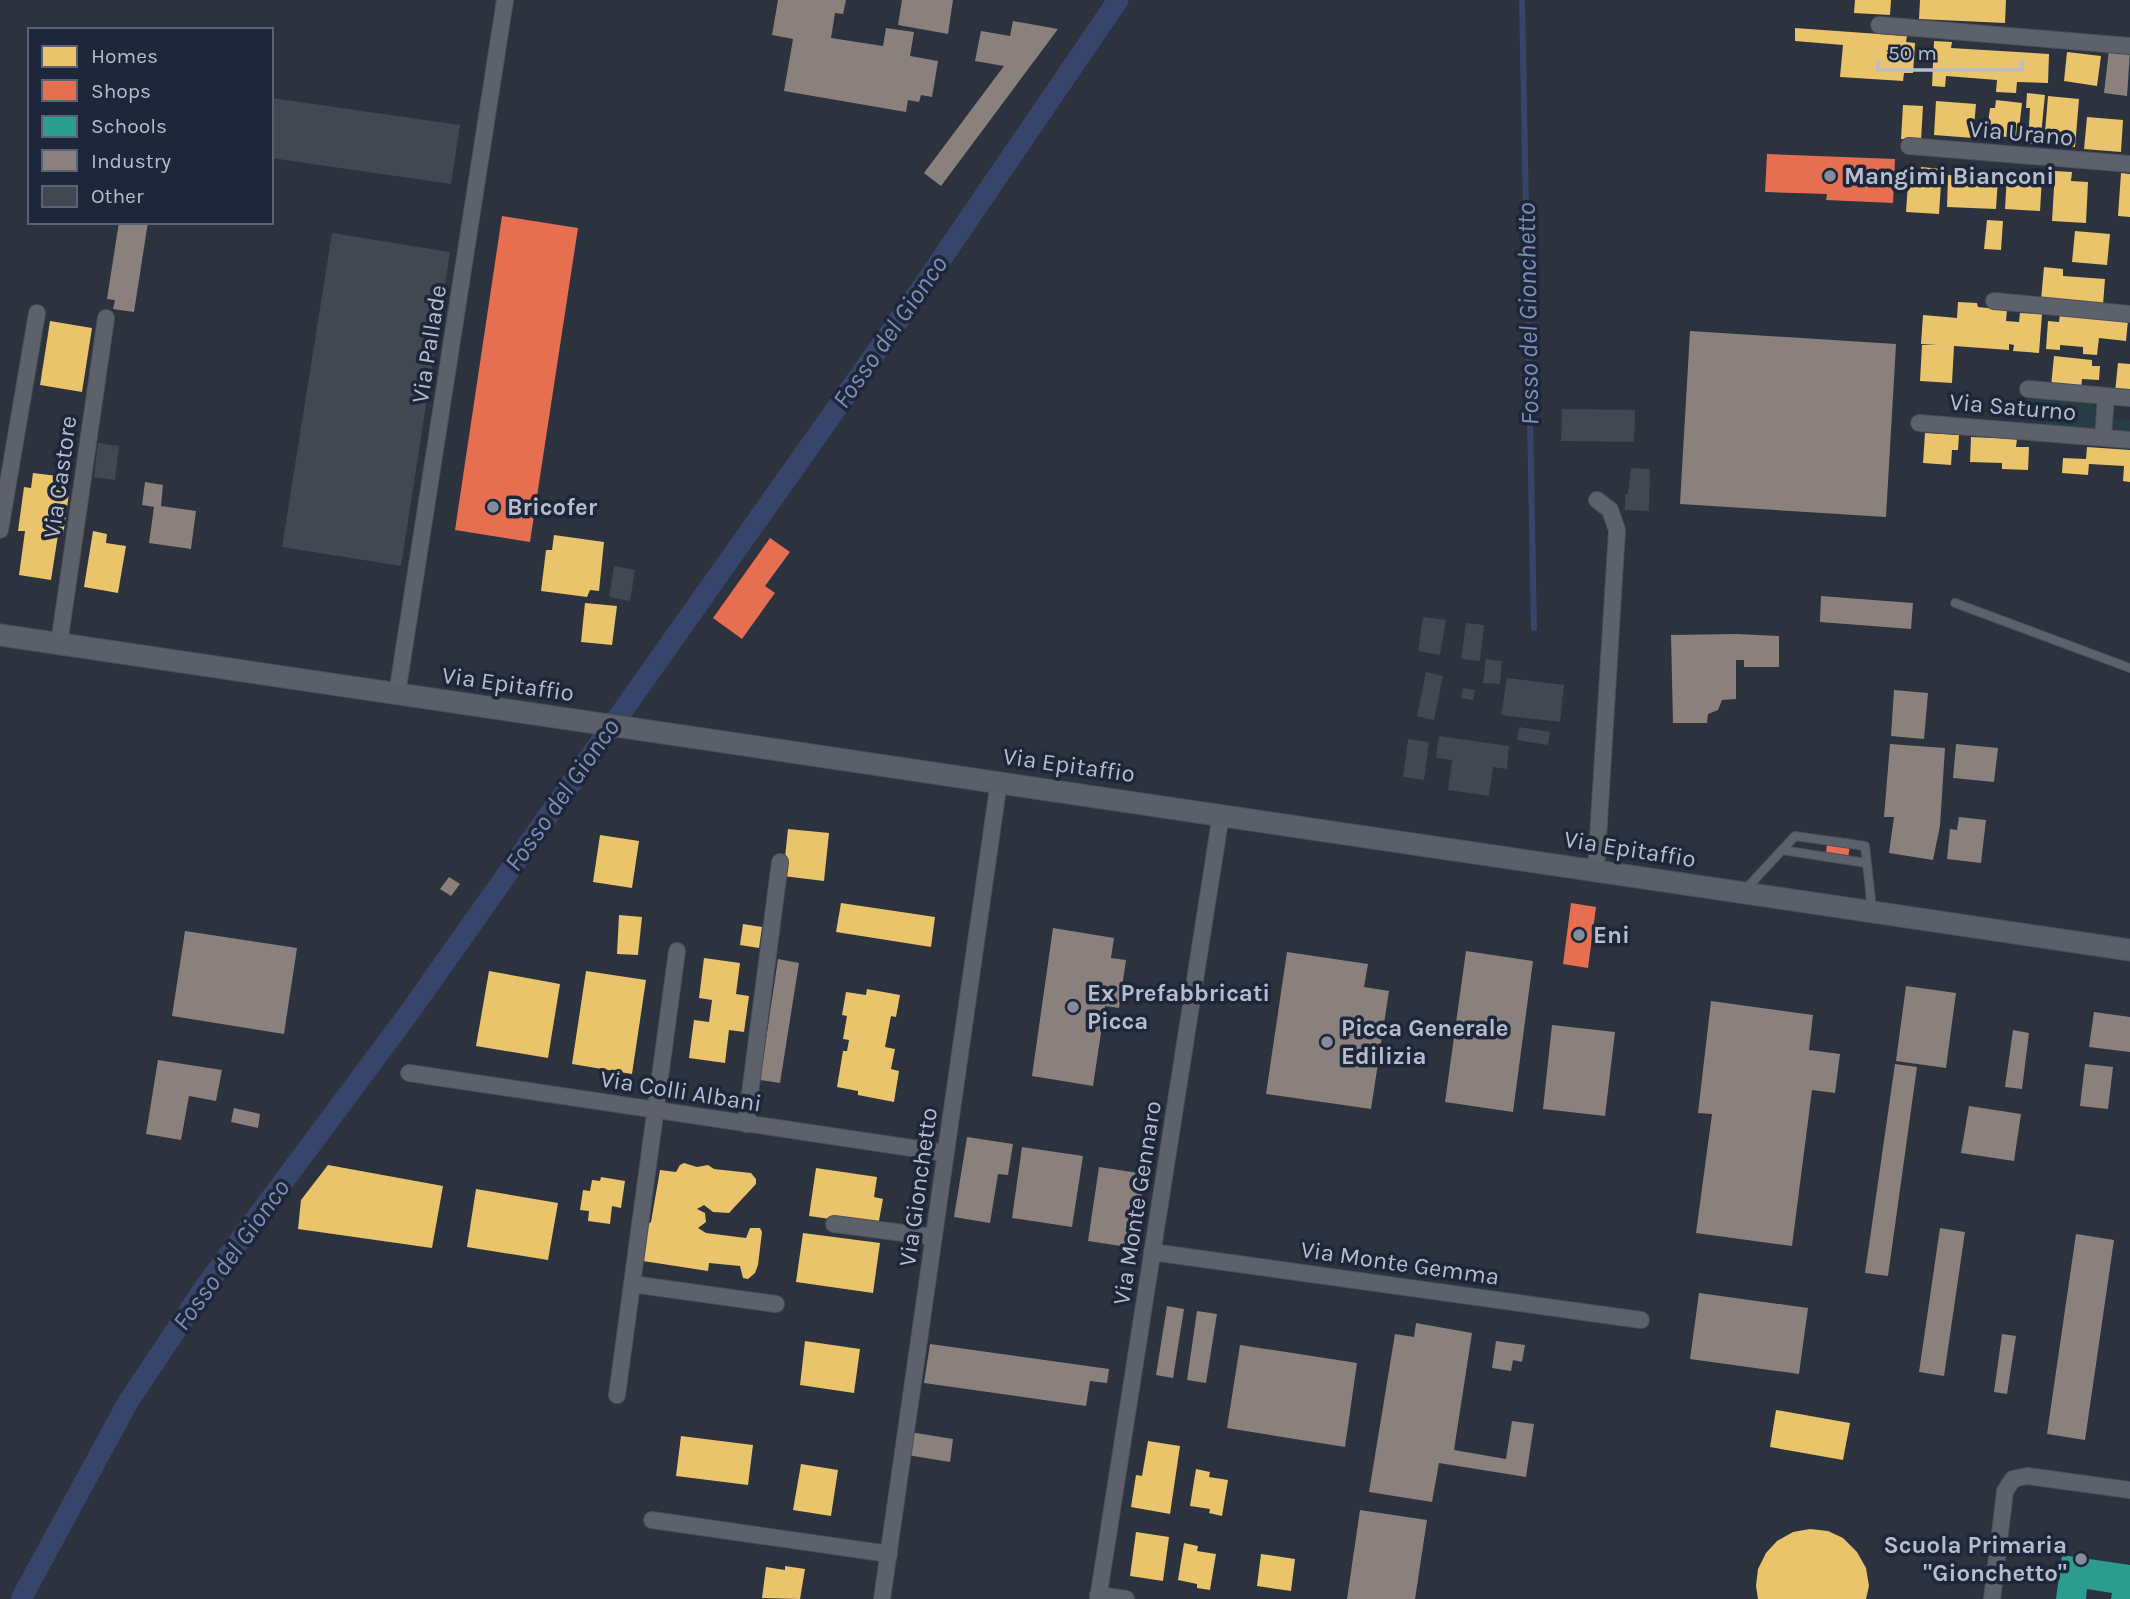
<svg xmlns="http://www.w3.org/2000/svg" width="2130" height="1599" font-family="Karla,sans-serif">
	<rect width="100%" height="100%" fill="#2c323e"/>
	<polygon fill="#283c45" points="2026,396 2092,402 2105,419 2130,420 2130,436 2123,430 2046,425 2043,419 2025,417"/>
	<g fill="#e9c46a">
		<polygon points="1855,0 1891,0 1890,15 1854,13"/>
		<polygon points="1920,0 2006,0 2005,23 1919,19"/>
		<polygon points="1795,28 1907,36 1906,42 1915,43 1913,73 1904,73 1903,81 1840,77 1843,45 1795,41"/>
		<polygon points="1934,41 1952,42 1951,48 2049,54 2048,83 2017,82 2016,93 1996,92 1997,80 1946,76 1945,87 1932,86"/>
		<polygon points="2067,52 2101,56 2097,86 2064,81"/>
		<polygon points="2027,93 2045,95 2040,145 2028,143 2030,108 2026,108"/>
		<polygon points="2048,96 2079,99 2075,147 2044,144"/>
		<polygon points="1996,100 2022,103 2018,138 1997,136 1997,139 1986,138 1990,108 1995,108"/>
		<polygon points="1936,101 1976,104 1973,138 1934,135"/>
		<polygon points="1903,105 1923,106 1921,140 1901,139"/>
		<polygon points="2087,117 2123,120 2121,152 2084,149"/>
		<polygon points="1921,167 1942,169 1939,214 1906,212 1908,183 1920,184"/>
		<polygon points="2055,171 2072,172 2071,181 2088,182 2086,223 2052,221"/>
		<polygon points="2121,173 2130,174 2130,217 2118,216"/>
		<polygon points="1948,175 1998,178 1996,209 1947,207"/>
		<polygon points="2007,175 2042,177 2040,211 2005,209"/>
		<polygon points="1987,220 2003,221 2001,250 1984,249"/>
		<polygon points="2075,231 2110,234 2107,265 2072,262"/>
		<polygon points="2044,267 2063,269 2063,276 2105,279 2103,305 2041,300"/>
		<polygon points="1958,302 1977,303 1978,307 2007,310 2006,321 2019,322 2020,313 2042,314 2039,353 2013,351 2014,345 2009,344 2009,350 1954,346 1952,383 1920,381 1922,345 1937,345 1921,344 1923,315 1957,318"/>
		<polygon points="2060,314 2128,320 2126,341 2099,338 2097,355 2083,354 2083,347 2060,345 2060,350 2046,349 2048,321 2059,322"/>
		<polygon points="50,321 92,328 82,392 40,385"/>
		<polygon points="2054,356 2092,360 2092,366 2100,366 2099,380 2082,379 2081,389 2051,386"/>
		<polygon points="2118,363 2130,364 2130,393 2115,392"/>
		<polygon points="1925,433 1959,435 1958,450 1952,450 1951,465 1923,463"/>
		<polygon points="1971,437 2017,439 2016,447 2029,447 2028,470 2002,469 2002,463 1970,462"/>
		<polygon points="2087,447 2130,450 2130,482 2123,481 2124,466 2089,464 2088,475 2062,473 2063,458 2086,459"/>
		<polygon points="33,473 66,477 64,492 69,493 63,536 58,535 51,580 19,575 25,531 18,531 24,487 31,488"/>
		<polygon points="93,531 107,534 106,543 126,546 118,593 84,587"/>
		<polygon points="554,535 604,542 599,591 590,590 587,597 541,591 546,550 552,550"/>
		<polygon points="585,603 617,606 612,645 581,642"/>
		<polygon points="788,829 829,833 824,881 783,876"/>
		<polygon points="600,835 639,841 632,888 593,882"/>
		<polygon points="841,903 935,917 931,947 836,932"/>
		<polygon points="619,915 642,917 638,955 617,954"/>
		<polygon points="743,924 762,927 759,948 740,945"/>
		<polygon points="704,958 740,963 736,994 749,996 744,1032 729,1030 725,1063 689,1058 694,1020 709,1022 712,1000 699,998"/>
		<polygon points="489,971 560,984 548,1058 476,1046"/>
		<polygon points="586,971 646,980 632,1074 572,1064"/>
		<polygon points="867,989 900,995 896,1017 891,1016 885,1047 895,1049 891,1069 899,1071 894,1102 858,1095 858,1091 837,1087 843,1051 847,1051 849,1040 843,1039 847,1016 842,1015 846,992 866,995"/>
		<polygon points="684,1163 697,1167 708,1165 714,1169 751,1173 756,1179 756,1184 729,1213 713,1212 704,1205 697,1209 705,1213 706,1222 698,1228 706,1233 746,1238 750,1228 760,1228 762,1232 758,1265 755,1273 748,1279 743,1278 740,1266 709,1263 708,1271 643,1261 647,1225 651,1222 660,1170 676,1172 680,1165"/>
		<polygon points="328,1165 443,1186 432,1248 298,1229 301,1200"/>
		<polygon points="816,1168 877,1177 874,1197 883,1199 878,1226 809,1216"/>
		<polygon points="601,1177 625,1181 621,1208 612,1206 610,1224 588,1221 589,1211 580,1210 583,1190 590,1191 592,1180 600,1181"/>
		<polygon points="476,1189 558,1203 548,1260 467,1247"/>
		<polygon points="803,1233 880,1243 873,1293 796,1282"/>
		<polygon points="805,1341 860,1349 854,1393 800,1385"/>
		<polygon points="1776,1410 1850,1423 1843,1460 1770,1447"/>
		<polygon points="681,1436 753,1445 748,1485 676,1476"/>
		<polygon points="1148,1441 1180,1446 1170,1514 1131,1507 1136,1475 1142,1476"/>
		<polygon points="801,1464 838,1470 831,1516 793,1510"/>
		<polygon points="1196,1469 1210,1472 1209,1477 1228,1480 1222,1516 1209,1513 1210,1509 1190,1506"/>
		<polygon points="1810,1529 1828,1531 1843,1538 1857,1552 1866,1568 1869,1586 1866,1599 1758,1599 1756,1586 1758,1569 1766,1553 1777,1541 1793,1532"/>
		<polygon points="1136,1532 1169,1537 1163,1581 1130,1576"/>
		<polygon points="1184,1543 1198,1546 1197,1551 1216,1554 1210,1590 1197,1588 1197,1584 1178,1580"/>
		<polygon points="1261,1554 1295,1559 1291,1591 1257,1586"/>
		<polygon points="785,1566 805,1569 800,1599 762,1598 766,1567 785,1570"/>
	</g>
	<g fill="#e76f51">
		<polygon points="1767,154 1895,159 1893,203 1826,200 1827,194 1765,192"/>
		<polygon points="502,216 578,228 530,542 455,530"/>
		<polygon points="770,538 790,552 765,586 775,593 742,639 713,618"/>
		<polygon points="1828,836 1851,839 1847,864 1825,860"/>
		<polygon points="1571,903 1596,907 1588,968 1563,964"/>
	</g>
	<polygon fill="#2a9d8f" points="2062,1555 2130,1565 2130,1599 2111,1599 2112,1593 2087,1589 2086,1599 2056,1599"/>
	<g fill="#8a817c">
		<polygon points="778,0 846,0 843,14 835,13 831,38 883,46 886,28 914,32 910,56 938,61 932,97 921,95 919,102 908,100 906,112 784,91 793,39 772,35"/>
		<polygon points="902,0 953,0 948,34 898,25"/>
		<polygon points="1013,21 1058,29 941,186 924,173 1004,66 975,61 981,31 1010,36"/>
		<polygon points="2109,50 2130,52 2127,96 2104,93"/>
		<polygon points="119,222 148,222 134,312 113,309 115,300 107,299"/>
		<polygon points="1690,331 1896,344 1886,517 1680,504"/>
		<polygon points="145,482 163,485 161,506 196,511 191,549 149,543 154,507 142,505"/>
		<polygon points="1821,596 1913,603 1911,629 1820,622"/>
		<polygon points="1736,634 1779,636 1779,667 1744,667 1744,660 1736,660 1736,699 1722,700 1718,710 1708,714 1707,723 1673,723 1671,635"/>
		<polygon points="1894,690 1928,693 1924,739 1891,736"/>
		<polygon points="1890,744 1945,748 1940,826 1933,860 1889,853 1894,817 1884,817"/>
		<polygon points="1956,744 1998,748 1994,782 1953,778"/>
		<polygon points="1959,817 1986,820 1981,863 1947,859 1950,829 1957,830"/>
		<polygon points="449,877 460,884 451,896 440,889"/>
		<polygon points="1053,928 1114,938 1111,958 1126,960 1119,1008 1105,1006 1093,1086 1032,1076"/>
		<polygon points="185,931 297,948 284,1034 172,1016"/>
		<polygon points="1466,951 1533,961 1513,1112 1445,1102"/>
		<polygon points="1287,952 1368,964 1364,987 1389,991 1371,1109 1266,1094"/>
		<polygon points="778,959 799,963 780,1083 760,1080"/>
		<polygon points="1906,986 1956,993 1946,1068 1896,1061"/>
		<polygon points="1711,1001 1813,1015 1809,1050 1840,1054 1835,1093 1812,1090 1792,1246 1696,1233 1712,1114 1698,1113"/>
		<polygon points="2094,1012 2130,1017 2130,1052 2089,1047"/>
		<polygon points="1552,1025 1615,1032 1605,1116 1543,1109"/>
		<polygon points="2013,1030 2029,1033 2022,1089 2005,1087"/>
		<polygon points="158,1060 222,1070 216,1101 189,1096 181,1140 146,1134"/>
		<polygon points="1895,1064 1917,1067 1888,1276 1865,1273"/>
		<polygon points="2085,1064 2113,1067 2108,1109 2080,1106"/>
		<polygon points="1969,1106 2021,1114 2014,1161 1961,1153"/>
		<polygon points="234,1108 260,1114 258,1128 231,1122"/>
		<polygon points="967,1137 1013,1144 1008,1175 998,1174 990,1223 954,1217"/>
		<polygon points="1022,1147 1083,1156 1072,1227 1012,1218"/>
		<polygon points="1099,1167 1145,1174 1134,1248 1088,1241"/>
		<polygon points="1940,1228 1965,1232 1944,1376 1919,1372"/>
		<polygon points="2076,1234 2114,1240 2085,1440 2047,1434"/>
		<polygon points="1699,1293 1808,1308 1799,1374 1690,1359"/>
		<polygon points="1167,1306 1184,1309 1173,1378 1156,1375"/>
		<polygon points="1197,1311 1217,1314 1206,1383 1187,1380"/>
		<polygon points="1416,1323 1472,1333 1454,1450 1506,1459 1512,1421 1534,1424 1526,1477 1439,1463 1432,1502 1369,1492 1395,1334 1414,1337"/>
		<polygon points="2002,1334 2016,1336 2007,1394 1994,1392"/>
		<polygon points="1496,1341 1525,1345 1522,1362 1513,1360 1511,1371 1492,1368"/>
		<polygon points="930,1344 1109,1369 1107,1383 1090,1381 1086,1406 924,1383"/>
		<polygon points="1240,1345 1357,1363 1345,1447 1227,1428"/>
		<polygon points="910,1432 953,1439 950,1462 907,1455"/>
		<polygon points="1360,1510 1427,1520 1415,1599 1347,1599"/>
	</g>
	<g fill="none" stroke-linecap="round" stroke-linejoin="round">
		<polyline stroke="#364569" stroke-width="6" points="1522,0 1534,628"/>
		<polyline stroke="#364569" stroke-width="21" points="21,1599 128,1402 204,1288 406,1017 923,286 1118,0"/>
	</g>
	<g fill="#424752">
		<polygon points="272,98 460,125 451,184 271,158"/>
		<polygon points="332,233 450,252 401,566 282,547"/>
		<polygon points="1562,409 1635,410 1634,442 1561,441"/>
		<polygon points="98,443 119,446 115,480 94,477"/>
		<polygon points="1631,468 1650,469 1649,511 1625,510 1625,494 1628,494"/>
		<polygon points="614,566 635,570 630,601 609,597"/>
		<polygon points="1423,617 1446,620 1440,655 1418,651"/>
		<polygon points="1466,623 1484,625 1480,661 1461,659"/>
		<polygon points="1486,659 1502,661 1500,684 1483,683"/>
		<polygon points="1426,672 1443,676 1434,720 1417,716"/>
		<polygon points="1507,678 1564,685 1560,722 1501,715"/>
		<polygon points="1463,688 1475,690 1473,700 1461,698"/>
		<polygon points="1519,727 1550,732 1548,745 1517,740"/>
		<polygon points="1439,736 1509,746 1507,769 1493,767 1489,796 1448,790 1452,760 1436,758"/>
		<polygon points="1408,739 1429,742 1424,780 1403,777"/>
	</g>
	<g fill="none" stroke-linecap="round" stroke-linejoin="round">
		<g stroke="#4a4f58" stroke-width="10">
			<g id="lane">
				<polyline points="1955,603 2130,668"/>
				<polyline points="1782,850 1866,863"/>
				<polyline points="1744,891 1795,836 1865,846 1872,909"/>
			</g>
		</g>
		<g stroke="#4a4f58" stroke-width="18">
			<g id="street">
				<polyline points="1879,25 2130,46"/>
				<polyline points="1909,146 2130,164"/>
				<polyline points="1994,301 2130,314"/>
				<polyline points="2028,389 2130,398"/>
				<polyline points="1919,423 2130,440"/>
				<polyline points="2103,437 2106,397"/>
				<polyline points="0,530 37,313"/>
				<polyline points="59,644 106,318"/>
				<polyline points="397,694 505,0"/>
				<polyline points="1596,870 1617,530 1610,510 1597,500"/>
				<polyline points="409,1073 945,1153"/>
				<polyline points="746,1124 780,862"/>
				<polyline points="834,1224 934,1237"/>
				<polyline points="1152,1252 1641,1320"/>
				<polyline points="632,1284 776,1304"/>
				<polyline points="617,1395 677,951"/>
				<polyline points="652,1520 889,1554"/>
				<polyline points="1098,1595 1126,1599"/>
				<polyline points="882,1599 999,781"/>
				<polyline points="1098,1599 1221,814"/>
				<polyline points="1992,1599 2005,1491 2013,1479 2027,1476 2130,1490"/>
			</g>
		</g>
		<g stroke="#4a4f58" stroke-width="23">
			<polyline id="secondary" points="0,635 2130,950"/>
		</g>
		<use href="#lane" stroke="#5d616a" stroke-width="8"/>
		<use href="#street" stroke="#5d616a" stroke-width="16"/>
		<use href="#secondary" stroke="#5b5f69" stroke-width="21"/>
	</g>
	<g fill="#868c9c" stroke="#1e263a" stroke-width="2.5">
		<circle cx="1830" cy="176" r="7"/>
		<circle cx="493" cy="507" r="7"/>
		<circle cx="1579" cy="935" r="7"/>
		<circle cx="1073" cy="1007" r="7"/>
		<circle cx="1327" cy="1042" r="7"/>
		<circle cx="2081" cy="1559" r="7"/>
	</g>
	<g text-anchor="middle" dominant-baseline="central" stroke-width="7" stroke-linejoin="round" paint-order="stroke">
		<g font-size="24" fill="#b7bdce" stroke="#1e263a">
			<text transform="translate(2021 133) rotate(5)">Via Urano</text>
			<text transform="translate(429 344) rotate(-81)">Via Pallade</text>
			<text transform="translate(2013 407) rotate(5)">Via Saturno</text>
			<text transform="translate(60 477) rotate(-82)">Via Castore</text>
			<text transform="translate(508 684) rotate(8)">Via Epitaffio</text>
			<text transform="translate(1069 765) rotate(8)">Via Epitaffio</text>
			<text transform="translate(1630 849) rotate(9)">Via Epitaffio</text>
			<text transform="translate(681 1091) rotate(9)">Via Colli Albani</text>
			<text transform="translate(918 1187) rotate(-82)">Via Gionchetto</text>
			<text transform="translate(1137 1203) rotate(-81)">Via Monte Gennaro</text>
			<text transform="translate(1400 1263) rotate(8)">Via Monte Gemma</text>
		</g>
		<g font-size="24" font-weight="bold" fill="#b7bdce" stroke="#1e263a" text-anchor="start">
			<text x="1844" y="176">Mangimi Bianconi</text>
			<text x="507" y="507">Bricofer</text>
			<text x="1593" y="935">Eni</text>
			<text x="1087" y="993">Ex Prefabbricati<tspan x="1087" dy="28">Picca</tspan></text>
			<text x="1341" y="1028">Picca Generale<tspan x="1341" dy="28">Edilizia</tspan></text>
			<text x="2067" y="1545" text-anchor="end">Scuola Primaria<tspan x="2067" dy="28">"Gionchetto"</tspan></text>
		</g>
		<g font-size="26" font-style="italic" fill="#7c8eb7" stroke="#1e263a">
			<text transform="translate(1528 314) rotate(-91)">Fosso del Gionchetto</text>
			<text transform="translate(890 332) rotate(-55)">Fosso del Gionco</text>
			<text transform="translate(562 795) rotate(-55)">Fosso del Gionco</text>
			<text transform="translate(231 1255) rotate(-54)">Fosso del Gionco</text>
		</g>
	</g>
	<rect x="28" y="28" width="245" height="196" fill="#1e263a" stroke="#5b6275" stroke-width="2"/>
	<rect x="42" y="46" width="35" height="21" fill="#e9c46a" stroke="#5b6275" stroke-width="2"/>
	<text x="91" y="63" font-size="21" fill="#b7bdce">Homes</text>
	<rect x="42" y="80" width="35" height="21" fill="#e76f51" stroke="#5b6275" stroke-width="2"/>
	<text x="91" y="98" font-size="21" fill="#b7bdce">Shops</text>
	<rect x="42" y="116" width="35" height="21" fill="#2a9d8f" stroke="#5b6275" stroke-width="2"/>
	<text x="91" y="133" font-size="21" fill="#b7bdce">Schools</text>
	<rect x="42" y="150" width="35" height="21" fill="#8a817c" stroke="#5b6275" stroke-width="2"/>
	<text x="91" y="168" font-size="21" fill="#b7bdce">Industry</text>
	<rect x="42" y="186" width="35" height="21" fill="#424752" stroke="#5b6275" stroke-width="2"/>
	<text x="91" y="203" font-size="21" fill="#b7bdce">Other</text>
	<path d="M1878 60v10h144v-10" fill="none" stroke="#b7bdce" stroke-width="3.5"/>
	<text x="1888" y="60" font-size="21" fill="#b7bdce" stroke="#1e263a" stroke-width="5" paint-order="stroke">50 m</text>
</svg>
